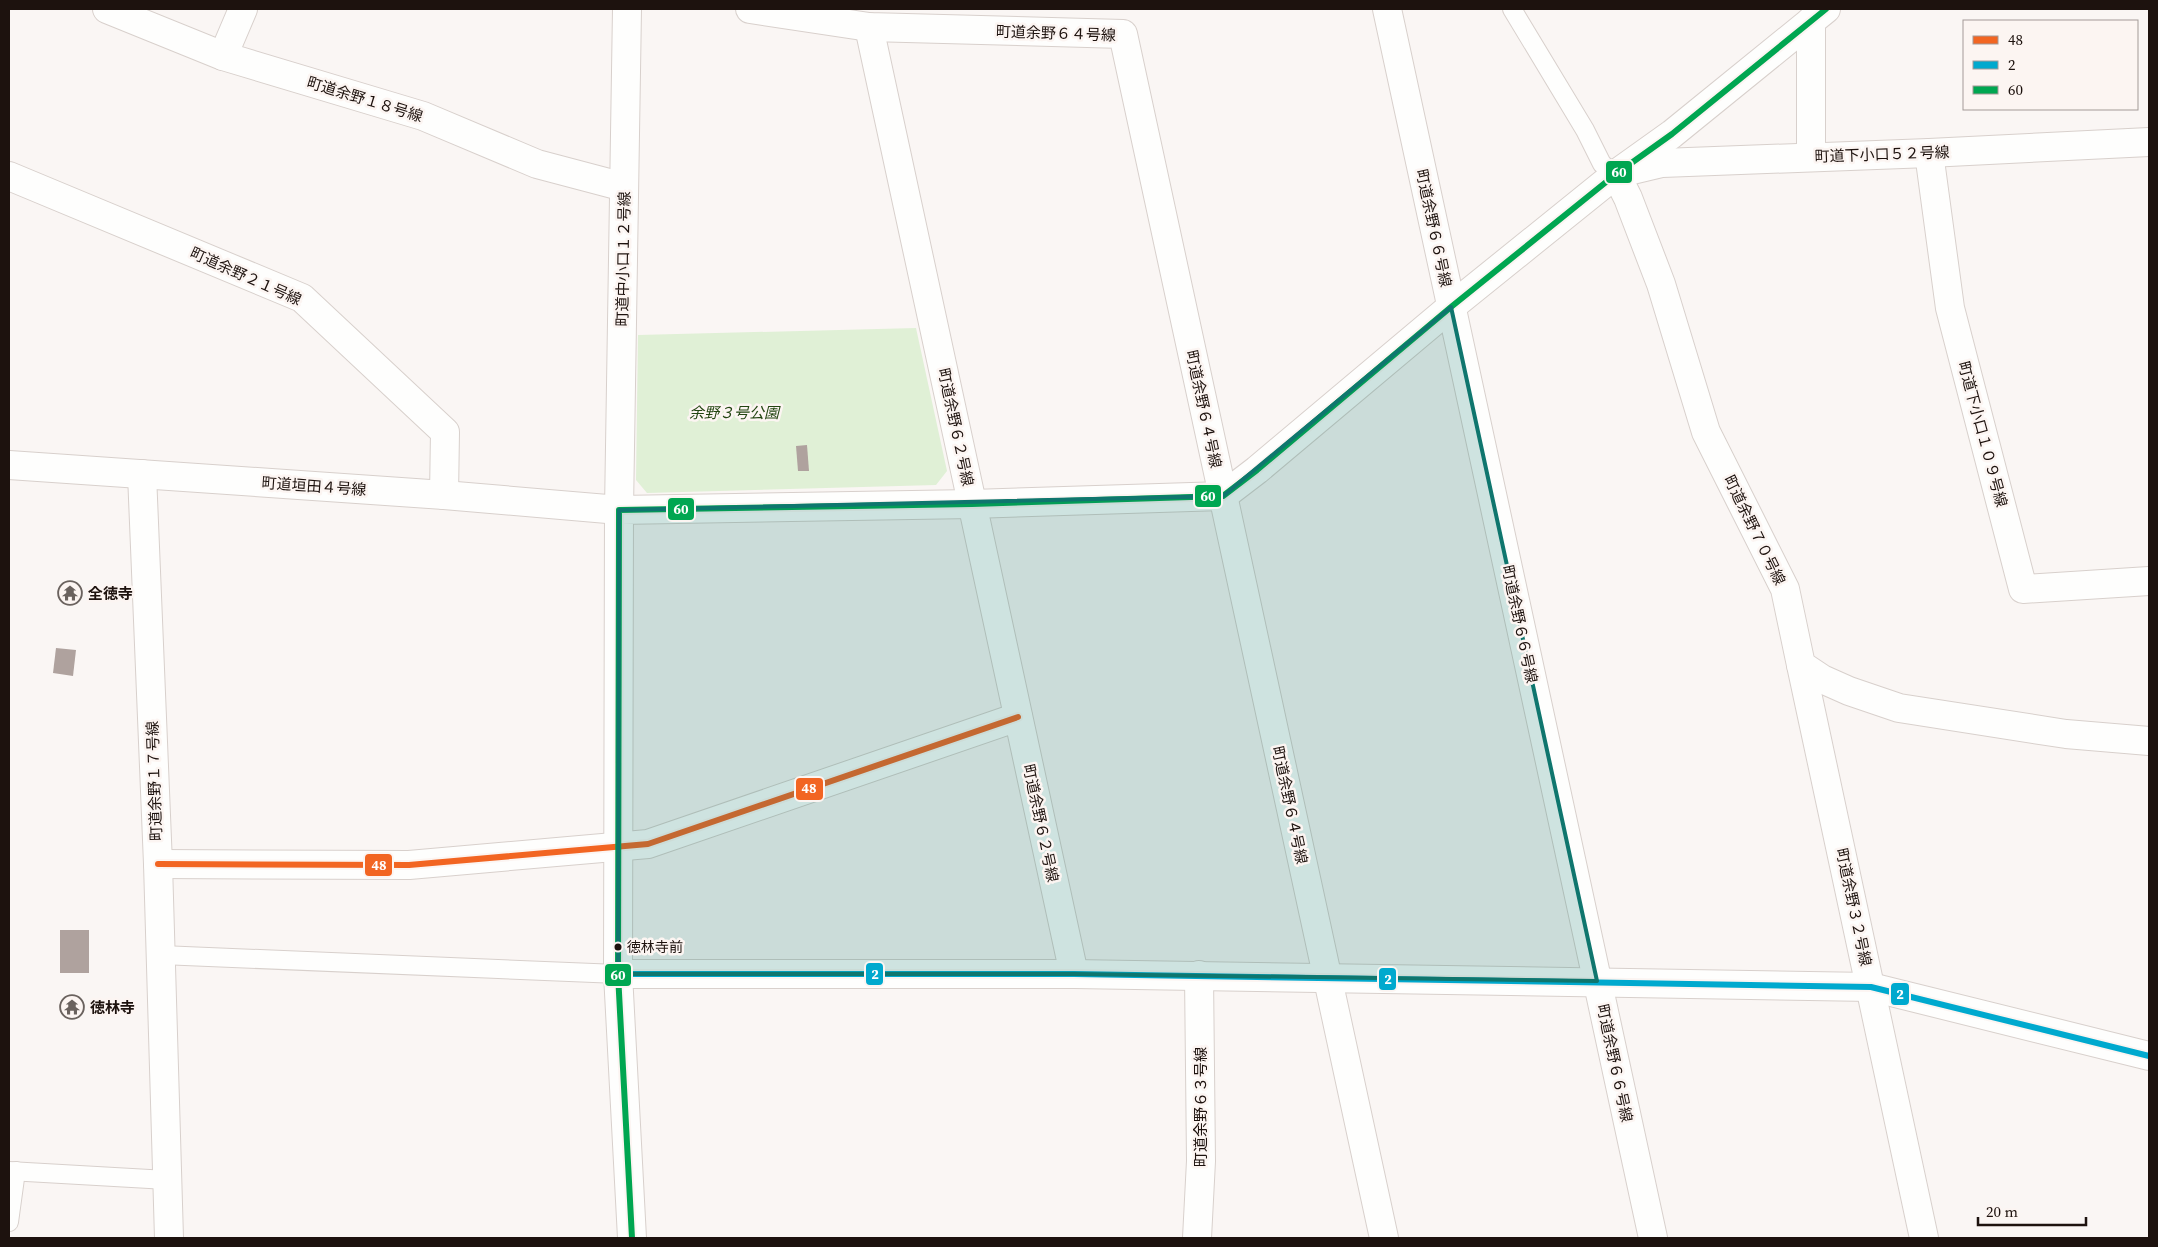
<svg xmlns="http://www.w3.org/2000/svg" width="2158" height="1247" font-family="'Source Serif 4','Noto Sans JP',serif">
	<rect width="100%" height="100%" fill="#faf6f4"/>
	<polygon fill="#e0f0d6" points="916,328 947,471 936,485 647,493 636,480 638,335"/>
	<g fill="#afa29e">
		<polygon points="807,445 809,471 798,471 796,446"/>
		<polygon points="56,648 76,650 73,676 53,673"/>
		<rect x="60" y="930" width="29" height="43"/>
	</g>
	<g fill="none" stroke-linecap="round" stroke-linejoin="round">
		<g stroke="#d8d0cc" stroke-width="20">
			<g id="service">
				<polyline points="1512,9 1585,130 1602,164 1616,174"/>
				<polyline points="161,955 618,974"/>
				<polyline points="9,1171 167,1180"/>
				<polyline points="9,1222 16,1171"/>
			</g>
		</g>
		<g stroke="#d8d0cc" stroke-width="30">
			<g id="minor">
				<polyline points="107,9 223,56 423,116 537,164 624,187"/>
				<polyline points="750,9 869,27 1123,34 1384,1238"/>
				<polyline points="869,27 1074,974"/>
				<polyline points="223,56 243,9"/>
				<polyline points="2149,142 1929,153 1662,163 1616,174 1628,198 1661,284 1706,432 1785,589 1801,665 1822,679 1849,691 1899,708 2066,734 2149,741"/>
				<polyline points="1929,153 1950,308 2023,589 2149,581"/>
				<polyline points="1811,157 1811,21"/>
				<polyline points="9,176 302,298 445,432 444,495"/>
				<polyline points="9,465 444,495 619,510 627,9"/>
				<polyline points="142,474 158,864 169,1238"/>
				<polyline points="1801,665 1924,1238"/>
				<polyline points="158,864 409,865 648,844 1018,717"/>
				<polyline points="618,974 1074,974 1871,987 2149,1056"/>
				<polyline points="1197,1238 1201,1161 1199,975"/>
			</g>
		</g>
		<g stroke="#d8d0cc" stroke-width="30">
			<polyline id="tertiary" points="1387,9 1653,1238"/>
		</g>
		<g stroke="#d8d0cc" stroke-width="30">
			<polyline id="secondary" points="632,1238 618,974 619,510 972,504 1223,496 1257,470 1451,307 1616,174 1672,134 1826,9"/>
		</g>
		<use href="#service" stroke="#fefefd" stroke-width="18"/>
		<use href="#minor" stroke="#fefefd" stroke-width="28"/>
		<use href="#tertiary" stroke="#fefefd" stroke-width="28"/>
		<use href="#secondary" stroke="#fefefd" stroke-width="28"/>
		<g stroke="#fcf5f2" stroke-width="10">
			<polyline id="bus-1" points="158,864 409,865 648,844 1018,717"/>
		</g>
		<g stroke="#fcf5f2" stroke-width="10">
			<polyline id="bus-2" points="618,974 1074,974 1871,987 2149,1056"/>
		</g>
		<g stroke="#fcf5f2" stroke-width="10">
			<polyline id="bus-3" points="632,1238 618,974 619,510 972,504 1223,496 1257,470 1451,307 1616,174 1672,134 1826,9"/>
		</g>
		<use href="#bus-1" stroke="#f26522" stroke-width="6"/>
		<use href="#bus-2" stroke="#00a9ce" stroke-width="6"/>
		<use href="#bus-3" stroke="#00a651" stroke-width="6"/>
	</g>
	<path fill="#0f766e" fill-opacity="0.2" stroke="#0f766e" stroke-width="4" stroke-linejoin="round" d="M 1451,307 L 1597,981 L 1074,974 L 618,974 L 619,510 L 1223,496 Z"/>
	<defs>
		<g id="temple-ring" transform="scale(1.25)"><circle r="9.5" fill="#fcf5f2" stroke="#6a625e" stroke-width="1.5"/><path d="M0-6L5-2H3V0L6.5 2.5H4V6H1.5V3h-3V6H-4V2.5H-6.5L-3 0V-2H-5Z" fill="#6a625e"/></g>
	</defs>
	<g fill-rule="evenodd">
		<use href="#temple-ring" x="70" y="593"/>
		<use href="#temple-ring" x="72" y="1007"/>
	</g>
	<circle fill="#1d120e" stroke="#fcf5f2" stroke-width="2" cx="618" cy="947" r="4.5"/>
	<g text-anchor="middle" dominant-baseline="central" stroke-width="5" stroke-linejoin="round" paint-order="stroke">
		<g font-size="14" fill="#1d120e" stroke="#fcf5f2" text-anchor="start">
			<text x="627" y="947">徳林寺前</text>
		</g>
		<g font-size="15" fill="#1d120e" stroke="#fcf5f2">
			<text transform="translate(1056 33) rotate(2)">町道余野６４号線</text>
			<text transform="translate(365 99) rotate(17)">町道余野１８号線</text>
			<text transform="translate(1882 154) rotate(-2)">町道下小口５２号線</text>
			<text transform="translate(1434 228) rotate(78)">町道余野６６号線</text>
			<text transform="translate(623 259) rotate(-89)">町道中小口１２号線</text>
			<text transform="translate(246 276) rotate(24)">町道余野２１号線</text>
			<text transform="translate(1204 409) rotate(78)">町道余野６４号線</text>
			<text transform="translate(956 427) rotate(78)">町道余野６２号線</text>
			<text transform="translate(1983 434) rotate(75)">町道下小口１０９号線</text>
			<text transform="translate(314 486) rotate(4)">町道垣田４号線</text>
			<text transform="translate(1755 530) rotate(64)">町道余野７０号線</text>
			<text transform="translate(1520 624) rotate(78)">町道余野６６号線</text>
			<text transform="translate(154 781) rotate(-92)">町道余野１７号線</text>
			<text transform="translate(1290 805) rotate(78)">町道余野６４号線</text>
			<text transform="translate(1041 823) rotate(78)">町道余野６２号線</text>
			<text transform="translate(1854 907) rotate(78)">町道余野３２号線</text>
			<text transform="translate(1615 1063) rotate(78)">町道余野６６号線</text>
			<text transform="translate(1200 1107) rotate(-90)">町道余野６３号線</text>
		</g>
		<g font-size="15" font-style="italic" fill="#224511" stroke="#fcf5f2">
			<text x="734" y="412">余野３号公園</text>
		</g>
		<g font-size="15" font-weight="bold" fill="#1d120e" stroke="#fcf5f2" text-anchor="start">
			<text x="88" y="593">全徳寺</text>
			<text x="90" y="1007">徳林寺</text>
		</g>
	</g>
	<g stroke="#fcf5f2" stroke-width="2">
		<rect x="1605" y="160" width="28" height="24" rx="5" fill="#00a651"/>
		<rect x="1194" y="484" width="28" height="24" rx="5" fill="#00a651"/>
		<rect x="667" y="497" width="28" height="24" rx="5" fill="#00a651"/>
		<rect x="795" y="777" width="29" height="24" rx="5" fill="#f26522"/>
		<rect x="364" y="853" width="29" height="24" rx="5" fill="#f26522"/>
		<rect x="865" y="962" width="19" height="24" rx="5" fill="#00a9ce"/>
		<rect x="604" y="963" width="28" height="24" rx="5" fill="#00a651"/>
		<rect x="1378" y="967" width="19" height="24" rx="5" fill="#00a9ce"/>
		<rect x="1890" y="982" width="20" height="24" rx="5" fill="#00a9ce"/>
	</g>
	<g font-size="14" text-anchor="middle" font-weight="bold" fill="#fff">
		<text x="1619" y="177">60</text>
		<text x="1208" y="501">60</text>
		<text x="681" y="514">60</text>
		<text x="809" y="793">48</text>
		<text x="379" y="870">48</text>
		<text x="875" y="979">2</text>
		<text x="618" y="980">60</text>
		<text x="1388" y="984">2</text>
		<text x="1900" y="999">2</text>
	</g>
	<rect width="2158" height="1247" fill="none" stroke="#1d120e" stroke-width="20"/>
	<rect x="1963" y="20" width="175" height="90" fill="#fcf5f2" stroke="#a39a97"/>
	<rect x="1973" y="36" width="25" height="8" fill="#f26522" stroke="#a39a97"/>
	<text x="2008" y="45" font-size="15" fill="#1d120e">48</text>
	<rect x="1973" y="61" width="25" height="8" fill="#00a9ce" stroke="#a39a97"/>
	<text x="2008" y="70" font-size="15" fill="#1d120e">2</text>
	<rect x="1973" y="86" width="25" height="8" fill="#00a651" stroke="#a39a97"/>
	<text x="2008" y="95" font-size="15" fill="#1d120e">60</text>
	<path d="M1978 1217v8h108v-8" fill="none" stroke="#1d120e" stroke-width="2.5"/>
	<text x="1986" y="1217" font-size="15" fill="#1d120e" stroke="#fcf5f2" stroke-width="4" paint-order="stroke">20 m</text>
</svg>
